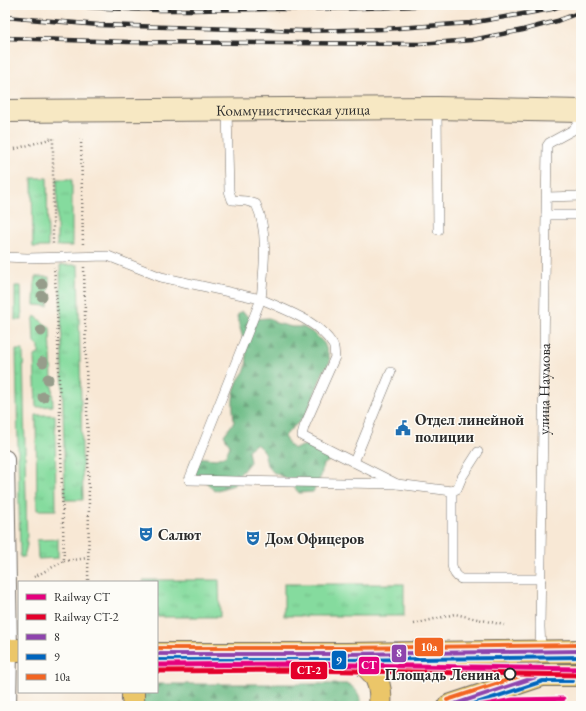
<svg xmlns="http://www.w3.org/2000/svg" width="586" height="711" font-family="'EB Garamond',serif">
	<defs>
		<pattern id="grass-tufts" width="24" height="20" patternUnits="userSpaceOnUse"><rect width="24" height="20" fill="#85db9e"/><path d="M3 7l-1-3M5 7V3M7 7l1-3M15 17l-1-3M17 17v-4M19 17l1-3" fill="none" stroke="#73bc88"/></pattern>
		<pattern id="forest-firs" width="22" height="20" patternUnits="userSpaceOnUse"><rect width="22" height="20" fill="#6cbb85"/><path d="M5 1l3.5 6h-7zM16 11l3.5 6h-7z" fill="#59986d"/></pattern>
	</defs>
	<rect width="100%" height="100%" fill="#fdfcf7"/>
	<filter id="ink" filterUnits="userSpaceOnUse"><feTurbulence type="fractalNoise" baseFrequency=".025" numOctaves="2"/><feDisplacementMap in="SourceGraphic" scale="8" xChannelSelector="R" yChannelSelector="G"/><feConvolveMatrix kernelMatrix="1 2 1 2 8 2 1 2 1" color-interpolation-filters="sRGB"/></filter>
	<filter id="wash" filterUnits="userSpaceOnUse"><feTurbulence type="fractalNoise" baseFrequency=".012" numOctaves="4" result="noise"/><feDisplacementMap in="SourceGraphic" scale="16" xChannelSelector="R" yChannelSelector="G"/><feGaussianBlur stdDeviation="0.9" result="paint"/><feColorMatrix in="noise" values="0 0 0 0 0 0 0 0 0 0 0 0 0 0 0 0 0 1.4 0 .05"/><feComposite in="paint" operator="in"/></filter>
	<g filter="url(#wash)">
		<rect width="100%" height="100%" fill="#f8e8d5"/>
		<g fill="url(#grass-tufts)" stroke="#588364">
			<polygon points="32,178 47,178 48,247 33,247"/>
			<rect x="57" y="179" width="15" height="67"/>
			<polygon points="60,265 78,265 83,500 65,500"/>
			<polygon points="35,277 49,277 48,306 34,305"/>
			<polygon points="15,286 21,286 22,320 15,320"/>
			<polygon points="35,316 50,328 53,406 36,407 34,356 39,354 39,346 34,343 33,321"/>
			<polygon points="16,350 23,350 27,545 24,557 20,557"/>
			<polygon points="36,415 55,415 56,510 37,510"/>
			<polygon points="58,539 58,558 38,559 37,540"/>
			<polygon points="145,580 219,580 220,617 157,617 157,582 142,582"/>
			<rect x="284" y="584" width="120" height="32"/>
		</g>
		<g fill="url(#forest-firs)" stroke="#4c7358">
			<path d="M 241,311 L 252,319 L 269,318 L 276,323 L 292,327 L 303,327 L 315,334 L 324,343 L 329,356 L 330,362 L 324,370 L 305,417 L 292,428 L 284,437 L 292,448 L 295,449 C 310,442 315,446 328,453 L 329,461 L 323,465 L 321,476 L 313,492 L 299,493 L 287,479 L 273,472 L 267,465 L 264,451 L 256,444 L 248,450 L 250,462 L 236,479 L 234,485 L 214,491 C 211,487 208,484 205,481 C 195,472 183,472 195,457 L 216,459 L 226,455 L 230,446 L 224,435 L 234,422 C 233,409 231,396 237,383 C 239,377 245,373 246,367 C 249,351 240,332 237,316 Z"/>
			<path d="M 157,684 L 348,684 C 357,689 360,695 361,704 L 359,706 L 138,706 L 140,692 L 157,692 Z"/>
		</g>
	</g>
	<g filter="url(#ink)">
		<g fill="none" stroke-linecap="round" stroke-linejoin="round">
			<g stroke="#736d66" stroke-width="10">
				<g id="service">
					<polyline points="437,108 438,230"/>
					<path d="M 227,110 L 229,191 L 232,200 L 246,201 L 256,204 C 269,232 264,269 261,299 C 285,310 318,320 333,345 C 335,348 334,353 335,357 L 304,427 L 302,436 L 397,484 L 452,491"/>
					<polyline points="547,197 581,196"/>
					<polyline points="546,215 581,215"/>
					<polyline points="5,257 27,258 108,256 161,277 261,299 189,480 397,484"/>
					<path d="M 478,452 L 462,477 L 457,489 L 452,491 L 452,565 C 453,572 455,576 461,579 L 541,579"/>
					<polyline points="354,462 391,372"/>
					<path id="s1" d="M 541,651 L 540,627 L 547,146 L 549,143 L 573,130 L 581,120"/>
				</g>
			</g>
			<g stroke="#736d66" stroke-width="20">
				<polyline id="minor" points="5,459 8,650 7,706"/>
			</g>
			<g stroke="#736d66" stroke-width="24">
				<g id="secondary">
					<path id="s2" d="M 5,111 L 437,108 L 581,111"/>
				</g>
			</g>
			<g stroke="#736d66" stroke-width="24">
				<g id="primary">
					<polyline points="5,650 19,650"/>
					<polyline points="157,654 345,654 581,651"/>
					<path d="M 345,654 C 370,666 383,676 380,706"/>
					<polyline points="133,692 133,698 134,706"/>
					<polyline points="449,706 542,675 581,675"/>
				</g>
			</g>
			<g stroke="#736d66" stroke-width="2.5" stroke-dasharray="1 3" stroke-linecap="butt">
				<polyline points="81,139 83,246"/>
				<polyline points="15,149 53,138 53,246"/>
				<polyline points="84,267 89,501 88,582"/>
				<polyline points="64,561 88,558"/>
				<polyline points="34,577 64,561 57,305 54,267"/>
				<polyline points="414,624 455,614 504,625"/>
			</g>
			<use href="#service" stroke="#fff" stroke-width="9"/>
			<use href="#minor" stroke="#fff" stroke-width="18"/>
			<use href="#secondary" stroke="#f7e8c3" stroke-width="22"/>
			<use href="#primary" stroke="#ebc669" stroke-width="22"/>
			<g stroke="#2b2b2b" stroke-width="4.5">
				<g id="rail">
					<path d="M 68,5 C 134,12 202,10 268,9 C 322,9 375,9 429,5"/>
					<polyline points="5,17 99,25 305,31 384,29 470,23 552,9 563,5"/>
					<polyline points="5,38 128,42 419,44 472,40 523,30 557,21 581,12"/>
				</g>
			</g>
			<use href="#rail" stroke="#fdfcf7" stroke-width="3" stroke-dasharray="9" stroke-linecap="butt"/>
			<g stroke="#fdfcf7" stroke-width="7">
				<g id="bus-1">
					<polyline points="157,654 345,654 581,651"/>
					<polyline points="449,706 542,675 573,675"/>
				</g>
			</g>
			<g stroke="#fdfcf7" stroke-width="7">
				<g id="bus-2">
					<polyline points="157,660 345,660 581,657"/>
					<polyline points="468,706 543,681 573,681"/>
				</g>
			</g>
			<g stroke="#fdfcf7" stroke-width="7">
				<g id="bus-3">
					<polyline points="157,648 345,648 581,645"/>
					<polyline points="447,700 541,669 573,669"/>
				</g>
			</g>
			<use href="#bus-1" stroke="#8e44ad" stroke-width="4"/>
			<use href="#bus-2" stroke="#0065bd" stroke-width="4"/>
			<use href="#bus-3" stroke="#f26522" stroke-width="4"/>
			<g stroke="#fdfcf7" stroke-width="8">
				<g id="rail-1">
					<polyline points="157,665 296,664 581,669"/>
					<polyline points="480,706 513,700 563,699"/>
				</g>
			</g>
			<g stroke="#fdfcf7" stroke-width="8">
				<g id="rail-2">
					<polyline points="157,671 296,670 581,675"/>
					<polyline points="514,706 563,705"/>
				</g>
			</g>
			<use href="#rail-1" stroke="#e5007d" stroke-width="5"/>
			<use href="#rail-2" stroke="#e4002b" stroke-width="5"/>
		</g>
		<g fill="#969d8b">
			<circle cx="42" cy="284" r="5.5"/>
			<circle cx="42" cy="296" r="5.5"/>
			<circle cx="41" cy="331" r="5.5"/>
			<circle cx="43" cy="362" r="5.5"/>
			<circle cx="48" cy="379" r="5.5"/>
			<circle cx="43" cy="397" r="5.5"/>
		</g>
	</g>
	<defs>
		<g id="civic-bare" transform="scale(1.2)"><path d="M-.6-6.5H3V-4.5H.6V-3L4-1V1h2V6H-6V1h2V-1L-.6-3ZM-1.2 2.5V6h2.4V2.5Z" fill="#1f6fb2" stroke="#fdfcf7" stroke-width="2.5" paint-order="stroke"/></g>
		<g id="theatre-bare" transform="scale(1.2)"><path d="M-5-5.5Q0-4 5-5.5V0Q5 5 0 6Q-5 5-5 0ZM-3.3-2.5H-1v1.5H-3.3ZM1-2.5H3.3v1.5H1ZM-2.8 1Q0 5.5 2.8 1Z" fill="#1f6fb2" stroke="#fdfcf7" stroke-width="2.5" paint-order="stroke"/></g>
	</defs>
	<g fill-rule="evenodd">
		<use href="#civic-bare" x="403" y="428"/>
		<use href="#theatre-bare" x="146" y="534"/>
		<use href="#theatre-bare" x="253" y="538"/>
	</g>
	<circle fill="#fdfcf7" stroke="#2b2b2b" stroke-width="2" cx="510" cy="674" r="5.5"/>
	<g text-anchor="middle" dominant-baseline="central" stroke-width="3" stroke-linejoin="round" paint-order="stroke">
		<g font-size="15" fill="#2b2b2b" stroke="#fdfcf7">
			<text stroke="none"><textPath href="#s2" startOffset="288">Коммунистическая улица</textPath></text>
			<text stroke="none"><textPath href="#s1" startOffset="262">улица Наумова</textPath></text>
		</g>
		<g font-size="15" font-weight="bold" fill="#2b2b2b" stroke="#fdfcf7" text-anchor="start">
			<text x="415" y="419">Отдел линейной<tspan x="415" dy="17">полиции</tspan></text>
			<text x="158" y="534">Салют</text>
			<text x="265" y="538">Дом Офицеров</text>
		</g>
		<g font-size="15" font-weight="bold" fill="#2b2b2b" stroke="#fdfcf7" text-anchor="end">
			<text x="500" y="674">Площадь Ленина</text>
		</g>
	</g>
	<g stroke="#fdfcf7" stroke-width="1.5">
		<rect x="414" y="637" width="30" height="20" rx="4" fill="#f26522"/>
		<rect x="391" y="644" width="16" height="19" rx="4" fill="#8e44ad"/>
		<rect x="331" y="650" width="16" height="20" rx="4" fill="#0065bd"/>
		<rect x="358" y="656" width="22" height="19" rx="4" fill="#e5007d"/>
		<rect x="290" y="661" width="38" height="19" rx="4" fill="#e4002b"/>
	</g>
	<g font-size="11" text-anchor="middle" font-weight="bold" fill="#fff">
		<text x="429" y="651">10а</text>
		<text x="399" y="657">8</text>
		<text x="339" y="664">9</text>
		<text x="369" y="669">СТ</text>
		<text x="309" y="674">СТ-2</text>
	</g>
	<rect width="586" height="711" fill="none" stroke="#fdfcf7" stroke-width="20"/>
	<rect x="18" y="581" width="140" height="112" fill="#fdfcf7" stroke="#a9a8a5"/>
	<rect x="26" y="594" width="20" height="6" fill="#e5007d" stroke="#a9a8a5"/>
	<text x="54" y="601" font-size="12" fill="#2b2b2b">Railway СТ</text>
	<rect x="26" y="614" width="20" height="6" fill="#e4002b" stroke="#a9a8a5"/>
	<text x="54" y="621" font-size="12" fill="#2b2b2b">Railway СТ-2</text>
	<rect x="26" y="634" width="20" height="6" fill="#8e44ad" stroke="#a9a8a5"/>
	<text x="54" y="641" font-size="12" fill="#2b2b2b">8</text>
	<rect x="26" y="654" width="20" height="6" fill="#0065bd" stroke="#a9a8a5"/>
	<text x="54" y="661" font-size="12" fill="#2b2b2b">9</text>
	<rect x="26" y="674" width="20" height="6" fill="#f26522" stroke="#a9a8a5"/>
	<text x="54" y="681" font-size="12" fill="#2b2b2b">10а</text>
</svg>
